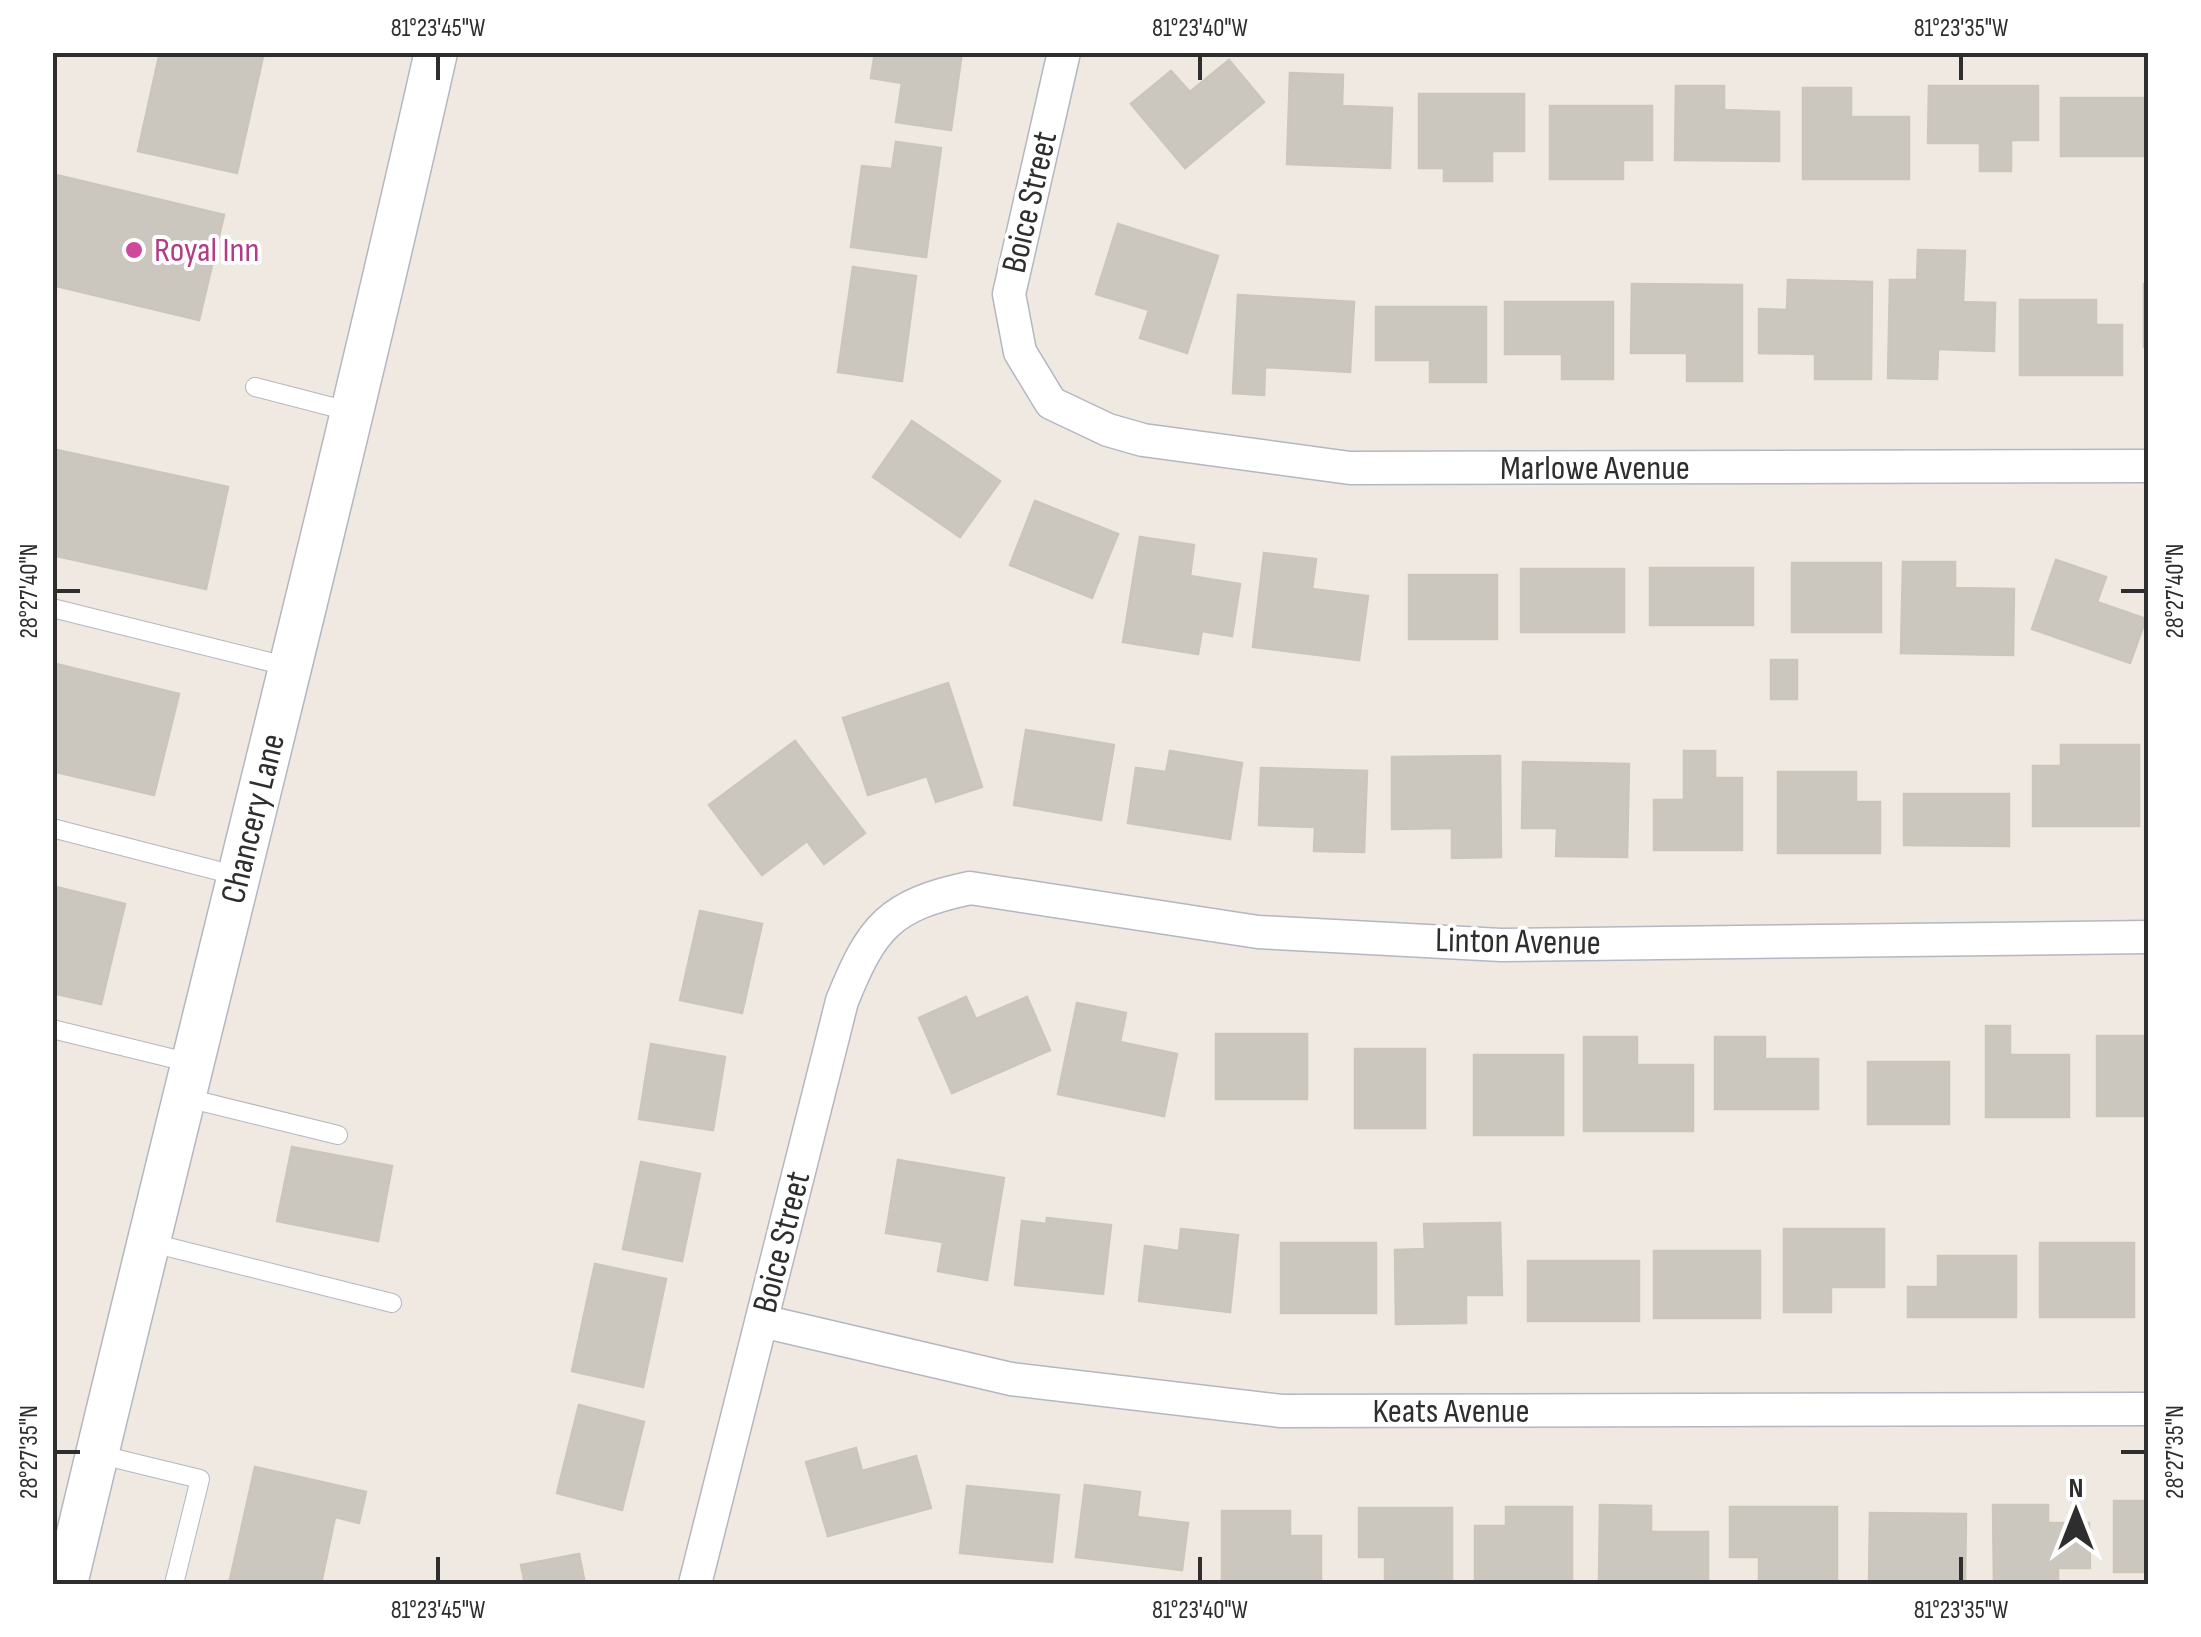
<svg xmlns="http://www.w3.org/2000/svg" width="2201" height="1637" font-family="'Sofia Sans Condensed',sans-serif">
	<rect width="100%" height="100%" fill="#efe9e1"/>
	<g fill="#cbc7bf" stroke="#cbc5ba" stroke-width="2.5">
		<polygon points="160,52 264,52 237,173 138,151"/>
		<polygon points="875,52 962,52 951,130 896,122 902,83 871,78"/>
		<polygon points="1229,60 1264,102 1185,168 1131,104 1171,71 1190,92"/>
		<polygon points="1290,73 1343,75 1342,106 1392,108 1390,168 1287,164"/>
		<polygon points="1676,86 1724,86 1724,110 1779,112 1779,161 1675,160"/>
		<polygon points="1929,86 2038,86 2038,140 2011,140 2011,171 1980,171 1980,143 1928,143"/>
		<polygon points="1803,88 1851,88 1851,117 1909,117 1909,179 1803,179"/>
		<polygon points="1419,94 1524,94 1524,151 1492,151 1492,181 1444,181 1444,168 1419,168"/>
		<rect x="2061" y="98" width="87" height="58"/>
		<polygon points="1550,106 1652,106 1652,160 1623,160 1623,179 1550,179"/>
		<polygon points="896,142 941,148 926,257 851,247 862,166 892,169"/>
		<polygon points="52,174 224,215 199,320 52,285"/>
		<polygon points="1118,224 1218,256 1187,353 1140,338 1149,310 1096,294"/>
		<polygon points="1918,250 1965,251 1963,302 1995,303 1994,351 1938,349 1937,379 1888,378 1890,280 1917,280"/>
		<polygon points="853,267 916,276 902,381 838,372"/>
		<polygon points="1788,280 1872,282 1871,379 1815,379 1815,354 1759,353 1759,309 1787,310"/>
		<polygon points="1632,284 1742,285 1742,381 1687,381 1687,353 1631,353"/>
		<rect x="2144" y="284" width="4" height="63"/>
		<polygon points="1238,295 1354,302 1350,372 1265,367 1264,395 1233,393"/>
		<polygon points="2020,300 2096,300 2096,325 2122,325 2122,375 2020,375"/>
		<polygon points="1505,302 1613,302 1613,379 1562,379 1562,354 1505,354"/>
		<polygon points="1376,307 1486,307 1486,382 1430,382 1430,360 1376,360"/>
		<polygon points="912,421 1000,481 960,537 873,477"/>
		<polygon points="52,449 228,487 206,589 52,555"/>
		<polygon points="1035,501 1118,534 1092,598 1010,565"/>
		<polygon points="1140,537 1194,545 1190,576 1240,584 1232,636 1202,631 1198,654 1123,642"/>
		<polygon points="1264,553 1316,559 1312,589 1368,596 1359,660 1253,647"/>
		<polygon points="2056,560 2106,577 2097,602 2146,619 2130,663 2032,629"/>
		<polygon points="1903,562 1955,562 1955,588 2014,589 2013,655 1901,653"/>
		<rect x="1792" y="563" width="89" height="69"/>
		<rect x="1650" y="568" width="103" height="57"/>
		<rect x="1521" y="569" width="103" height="63"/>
		<rect x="1409" y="575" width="88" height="64"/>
		<rect x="1771" y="660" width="26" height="39"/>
		<polygon points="52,663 179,694 154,795 52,771"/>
		<polygon points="948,683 982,787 936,802 927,776 868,795 843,718"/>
		<polygon points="1026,730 1114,745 1101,820 1014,805"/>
		<polygon points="795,741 865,833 824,864 807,841 762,875 709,805"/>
		<polygon points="2061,745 2139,745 2139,826 2033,826 2033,766 2061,766"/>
		<polygon points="1170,751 1242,763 1230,839 1128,823 1136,768 1166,772"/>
		<polygon points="1684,751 1715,751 1715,778 1742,778 1742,850 1654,850 1654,800 1684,800"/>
		<polygon points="1500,756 1501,857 1452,858 1452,828 1392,829 1392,757"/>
		<polygon points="1523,762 1629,764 1627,857 1556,856 1557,828 1522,828"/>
		<polygon points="1261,768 1367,771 1364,852 1314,851 1315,827 1259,825"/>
		<polygon points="1778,772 1856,772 1856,802 1880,802 1880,853 1778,853"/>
		<polygon points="1904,794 2009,794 2009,846 1904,845"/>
		<polygon points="52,886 125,904 101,1004 52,993"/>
		<polygon points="700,911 762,924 742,1013 680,1000"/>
		<polygon points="966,997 976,1019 1027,997 1050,1050 952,1093 919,1018"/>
		<polygon points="1077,1003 1126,1013 1120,1042 1177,1054 1164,1116 1058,1094"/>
		<polygon points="1986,1026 2010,1026 2010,1055 2069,1055 2069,1117 1986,1117"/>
		<rect x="1216" y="1034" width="91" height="65"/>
		<rect x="2097" y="1036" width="51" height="80"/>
		<polygon points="1584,1037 1637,1037 1637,1065 1693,1065 1693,1131 1584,1131"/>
		<polygon points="1715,1037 1765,1037 1765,1059 1818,1059 1818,1109 1715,1109"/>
		<polygon points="651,1044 725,1057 713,1130 639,1119"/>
		<rect x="1355" y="1049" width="70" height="79"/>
		<rect x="1474" y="1055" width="89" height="80"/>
		<rect x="1868" y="1062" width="81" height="62"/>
		<polygon points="292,1147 392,1166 378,1241 277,1221"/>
		<polygon points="898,1160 1004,1178 987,1280 938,1271 943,1242 886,1233"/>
		<polygon points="641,1162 700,1174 682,1261 623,1249"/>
		<polygon points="1047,1218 1111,1225 1103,1294 1015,1285 1022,1221 1046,1224"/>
		<polygon points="1500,1223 1502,1295 1466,1295 1466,1323 1396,1324 1395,1250 1425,1249 1424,1224"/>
		<polygon points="1181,1229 1238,1235 1230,1312 1139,1301 1145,1246 1179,1251"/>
		<polygon points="1784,1229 1884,1229 1884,1287 1831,1287 1831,1312 1784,1312"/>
		<rect x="1281" y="1243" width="95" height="70"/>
		<rect x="2040" y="1243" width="94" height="74"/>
		<rect x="1654" y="1251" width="106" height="67"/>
		<polygon points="1938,1256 2016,1256 2016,1317 1908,1317 1908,1287 1938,1287"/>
		<rect x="1528" y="1261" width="111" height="60"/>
		<polygon points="595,1264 666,1279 643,1387 572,1371"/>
		<polygon points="579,1405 644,1422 622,1510 557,1493"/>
		<polygon points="856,1448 862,1471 916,1456 931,1508 828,1536 806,1462"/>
		<polygon points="255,1467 366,1492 359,1523 335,1517 321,1584 229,1584"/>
		<polygon points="1085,1485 1140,1492 1137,1517 1188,1523 1182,1570 1076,1557"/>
		<polygon points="967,1486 1059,1495 1052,1562 960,1553"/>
		<rect x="2114" y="1501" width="34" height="71"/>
		<polygon points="1600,1505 1651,1506 1651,1532 1708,1532 1708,1584 1599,1584"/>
		<polygon points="1993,1505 2048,1505 2048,1523 2089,1523 2090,1568 2058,1568 2058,1584 1994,1584"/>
		<polygon points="1506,1507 1572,1507 1572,1581 1475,1581 1475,1526 1506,1526"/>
		<polygon points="1730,1507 1837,1507 1837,1583 1759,1583 1759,1557 1730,1557"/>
		<polygon points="1359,1508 1452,1508 1452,1580 1385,1580 1385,1557 1359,1557"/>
		<polygon points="1222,1511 1290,1511 1290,1536 1321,1536 1321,1584 1222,1584"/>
		<polygon points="1870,1513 1966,1514 1965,1584 1869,1584"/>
		<polygon points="579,1554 585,1584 525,1584 521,1565"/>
	</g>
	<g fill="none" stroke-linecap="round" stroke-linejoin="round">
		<g stroke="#b4b7c1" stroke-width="20">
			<g id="service">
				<polyline points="255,387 352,412"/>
				<polyline points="52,608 290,667"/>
				<polyline points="52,828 238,876"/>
				<polyline points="52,1029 191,1063"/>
				<polyline points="183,1097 338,1135"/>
				<polyline points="148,1242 392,1303"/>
				<polyline points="97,1454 200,1479 174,1584"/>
			</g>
		</g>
		<g stroke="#b4b7c1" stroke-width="35">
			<g id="minor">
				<polyline points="1064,52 1009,294 1020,352 1051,403 1108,430 1143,440 1350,468 2148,466"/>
				<polyline points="762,1321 1011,1379 1281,1411 2148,1409"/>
				<path d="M 695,1584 L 842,1001 C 872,927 889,905 970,888 L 1258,932 L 1501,945 L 2148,937"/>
			</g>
		</g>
		<g stroke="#b4b7c1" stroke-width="45">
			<g id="tertiary">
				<path id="s1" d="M 66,1584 C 187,1073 320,565 436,52"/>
			</g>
		</g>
		<use href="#service" stroke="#fff" stroke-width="18"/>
		<use href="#minor" stroke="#fff" stroke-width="32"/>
		<use href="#tertiary" stroke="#fff" stroke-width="42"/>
	</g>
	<path fill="none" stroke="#2e2e2e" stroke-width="4" d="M 438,55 L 438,80M 1200,55 L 1200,80M 1961,55 L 1961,80M 55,591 L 80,591M 2121,591 L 2146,591M 55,1452 L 80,1452M 2121,1452 L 2146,1452M 438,1557 L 438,1582M 1200,1557 L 1200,1582M 1961,1557 L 1961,1582"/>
	<circle fill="#d1479c" stroke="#fff" stroke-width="4" cx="134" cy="250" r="10"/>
	<g text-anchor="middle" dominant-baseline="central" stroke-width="8" stroke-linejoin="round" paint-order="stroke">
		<g font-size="35" fill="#2e2e2e" stroke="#fff">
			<text transform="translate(1030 202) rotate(-77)">Boice Street</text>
			<text x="1595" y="468">Marlowe Avenue</text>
			<text stroke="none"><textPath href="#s1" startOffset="788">Chancery Lane</textPath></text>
			<text transform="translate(1518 942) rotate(1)">Linton Avenue</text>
			<text transform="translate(782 1242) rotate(-76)">Boice Street</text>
			<text x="1451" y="1411">Keats Avenue</text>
		</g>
		<g font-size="35" fill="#b23c85" stroke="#fff" text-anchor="start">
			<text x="154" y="250">Royal Inn</text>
		</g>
	</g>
	<rect width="2201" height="1637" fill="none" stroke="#ffffff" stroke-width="110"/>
	<g transform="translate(2076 1512)" stroke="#ffffff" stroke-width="8" paint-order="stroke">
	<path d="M0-8L18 38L0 25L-18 38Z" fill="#2e2e2e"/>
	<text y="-15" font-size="28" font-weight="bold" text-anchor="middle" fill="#2e2e2e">N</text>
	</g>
	<rect x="55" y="55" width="2091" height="1527" fill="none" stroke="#2e2e2e" stroke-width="4"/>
	<g font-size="25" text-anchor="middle" fill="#2e2e2e">
		<text x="438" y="36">81°23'45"W</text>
		<text x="1200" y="36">81°23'40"W</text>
		<text x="1961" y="36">81°23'35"W</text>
		<text transform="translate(28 591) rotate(-90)" y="9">28°27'40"N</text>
		<text transform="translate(2174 591) rotate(-90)" y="9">28°27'40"N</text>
		<text transform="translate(28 1452) rotate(-90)" y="9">28°27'35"N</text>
		<text transform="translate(2174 1452) rotate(-90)" y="9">28°27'35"N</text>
		<text x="438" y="1618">81°23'45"W</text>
		<text x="1200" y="1618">81°23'40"W</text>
		<text x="1961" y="1618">81°23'35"W</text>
	</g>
</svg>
